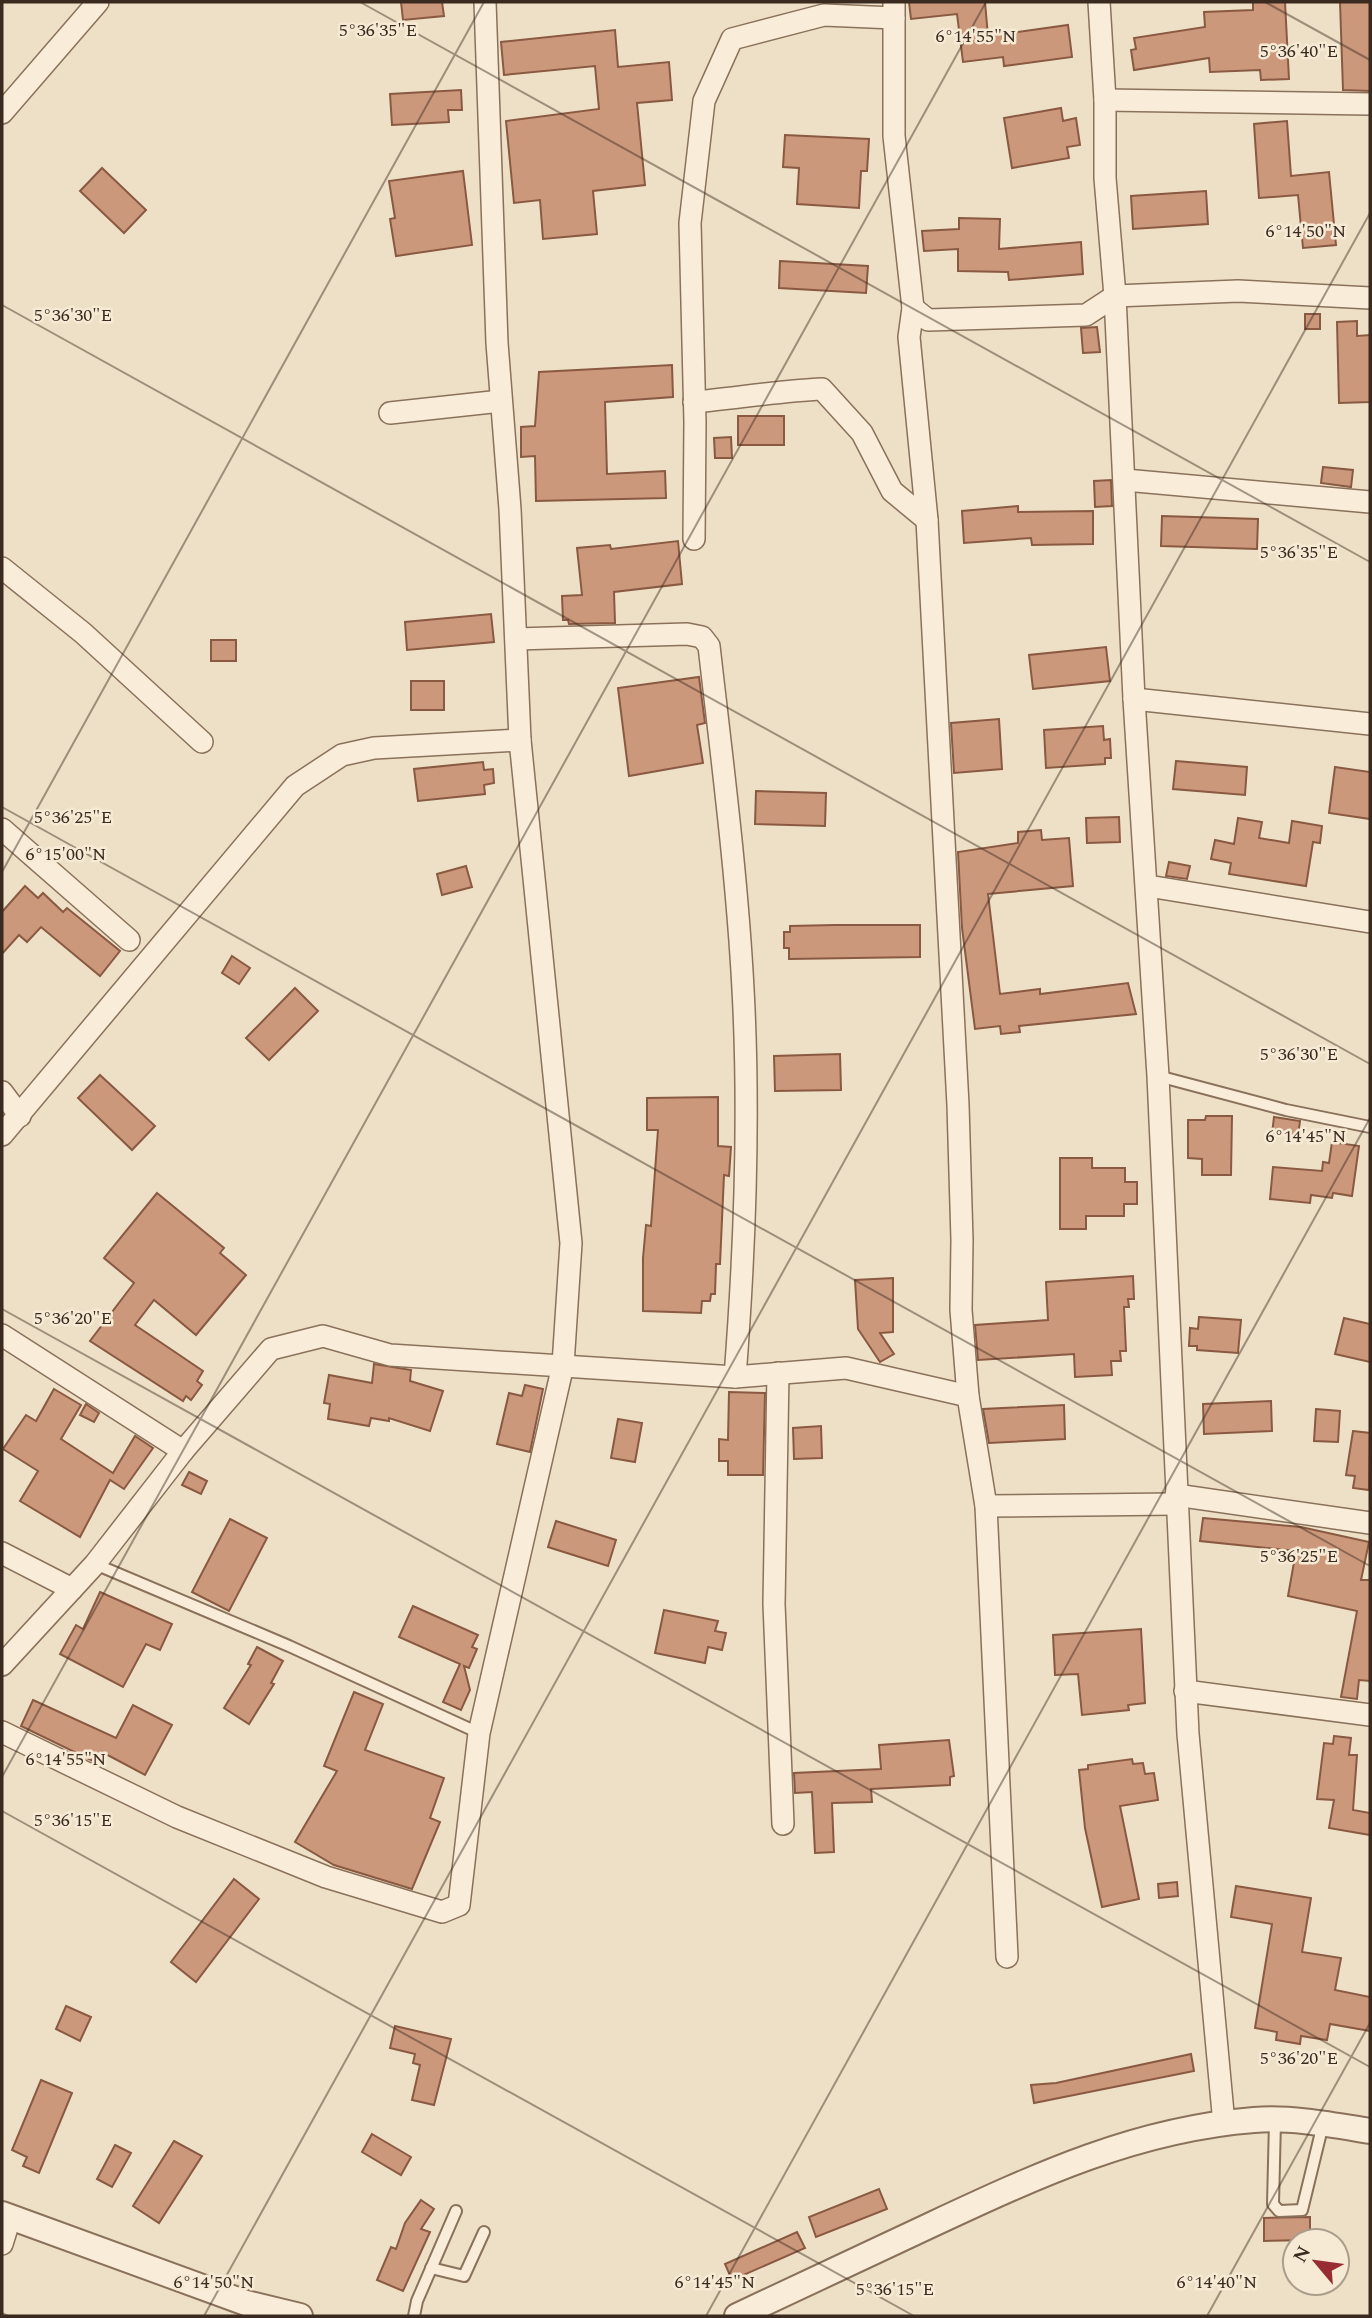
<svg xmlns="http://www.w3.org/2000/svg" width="1372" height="2318" font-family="Spectral,serif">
	<rect width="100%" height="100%" fill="#eee0c6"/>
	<g fill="#cc987c" stroke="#895941" stroke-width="2">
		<polygon points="401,2 442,2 444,16 403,20"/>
		<polygon points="909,2 985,2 988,36 1068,25 1072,57 1004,66 1003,57 963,62 957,14 911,19"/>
		<polygon points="1253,2 1285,2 1289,79 1261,80 1260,70 1210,72 1209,58 1134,70 1131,50 1136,49 1134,38 1205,27 1204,12 1253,10"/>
		<polygon points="1340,2 1370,2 1370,91 1343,90"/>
		<polygon points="615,30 618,67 669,62 672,100 637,103 645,185 593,191 597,234 543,239 540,200 514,203 506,121 599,109 595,66 504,75 501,42"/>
		<polygon points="461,90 462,110 448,110 449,122 392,125 390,94"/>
		<polygon points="1061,108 1063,121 1076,118 1080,145 1067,147 1069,158 1012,168 1004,118"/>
		<polygon points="1287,121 1291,176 1329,172 1336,245 1303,248 1298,195 1259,198 1254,124"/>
		<polygon points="785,135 869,139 867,171 861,171 859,208 797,204 799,168 783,167"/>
		<polygon points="102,168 146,210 124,233 80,191"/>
		<polygon points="463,171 472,245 396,256 390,219 395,218 389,181"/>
		<polygon points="1206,191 1208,224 1133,229 1131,196"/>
		<polygon points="959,218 1000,219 999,249 1081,242 1083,274 1009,280 1008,272 958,271 958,249 924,251 922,231 959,229"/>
		<polygon points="780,261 868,266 866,293 779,288"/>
		<rect x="1305" y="314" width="15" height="15"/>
		<polygon points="1357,321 1357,336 1370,335 1370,402 1339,403 1337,322"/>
		<polygon points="1097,327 1100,352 1083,353 1081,328"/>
		<polygon points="672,365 673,397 605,402 607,474 665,471 666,498 536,501 535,456 521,457 521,427 535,426 539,372"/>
		<rect x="738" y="416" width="46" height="29"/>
		<polygon points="731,437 732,458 715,458 714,438"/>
		<polygon points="1323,467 1353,470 1351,487 1321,483"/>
		<polygon points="1111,480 1112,506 1095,507 1094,481"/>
		<polygon points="1018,506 1018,512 1093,511 1093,544 1032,545 1031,538 964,543 962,511"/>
		<polygon points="1162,516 1258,519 1257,549 1161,546"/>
		<polygon points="678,541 682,584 614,592 615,623 569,624 568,620 563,620 562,596 582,595 577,548 610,545 611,549"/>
		<polygon points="491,614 494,642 407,650 405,622"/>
		<rect x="211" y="640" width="25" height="21"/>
		<polygon points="1106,647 1110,681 1033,689 1029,655"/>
		<polygon points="699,677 705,723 697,725 703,763 629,776 618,688"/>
		<rect x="411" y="681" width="33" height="29"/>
		<polygon points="999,719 1002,769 954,773 951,723"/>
		<polygon points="1103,726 1104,740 1110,739 1111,758 1105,758 1105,764 1046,768 1044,730"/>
		<polygon points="1176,761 1247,767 1245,795 1173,789"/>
		<polygon points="483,762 484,770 493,769 494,783 484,785 485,794 418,801 414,769"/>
		<polygon points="1335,767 1370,772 1370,819 1329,813"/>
		<polygon points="756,791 826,793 825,826 755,824"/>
		<polygon points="1119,817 1120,842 1087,843 1086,818"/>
		<polygon points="1238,818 1262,822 1259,838 1289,843 1292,821 1322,826 1320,843 1313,842 1306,886 1229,874 1231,863 1211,859 1215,840 1234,844"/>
		<polygon points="1041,830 1042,840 1069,838 1073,886 988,894 1000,994 1040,989 1040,994 1128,983 1136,1014 1019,1026 1020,1032 1001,1034 1000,1026 975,1029 962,928 958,852 1018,843 1018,832"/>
		<polygon points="1169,862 1190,866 1187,879 1166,876"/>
		<polygon points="466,866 472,887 442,895 437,874"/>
		<polygon points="25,886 38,898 43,893 63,912 67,908 120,951 100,976 41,927 27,942 19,935 2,954 2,912"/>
		<polygon points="835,925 920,925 920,957 789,959 789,948 784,948 784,932 790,932 790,926"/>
		<polygon points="232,956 250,968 239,984 222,973"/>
		<polygon points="295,988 318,1011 269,1060 246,1038"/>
		<polygon points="840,1054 841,1090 775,1091 774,1056"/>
		<polygon points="100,1075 155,1126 132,1150 78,1098"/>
		<polygon points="718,1097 718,1146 731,1147 729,1176 724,1175 720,1264 716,1264 715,1294 711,1294 710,1301 702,1301 701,1313 643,1311 643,1258 646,1225 651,1226 658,1130 647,1130 647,1098"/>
		<polygon points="1206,1116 1232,1116 1231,1175 1202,1175 1202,1159 1188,1158 1188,1120 1205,1120"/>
		<polygon points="1274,1117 1300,1121 1298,1136 1272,1134"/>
		<polygon points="1332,1142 1359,1146 1352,1196 1333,1193 1332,1198 1311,1195 1310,1203 1270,1199 1273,1167 1322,1171 1323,1162 1329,1163"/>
		<polygon points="1060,1158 1092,1158 1092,1168 1125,1168 1125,1182 1137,1182 1137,1204 1124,1204 1124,1216 1086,1216 1086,1229 1060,1229"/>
		<polygon points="157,1193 224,1248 220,1253 246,1275 196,1335 154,1300 135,1325 203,1371 197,1381 202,1385 191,1400 186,1396 183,1401 90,1341 134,1283 104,1258"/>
		<polygon points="1133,1276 1134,1299 1128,1299 1129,1307 1124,1307 1126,1351 1120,1351 1121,1361 1111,1361 1112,1375 1075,1377 1074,1354 978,1360 975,1325 1048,1320 1046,1282"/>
		<polygon points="893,1278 893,1332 880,1333 894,1354 880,1362 858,1329 855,1280"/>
		<polygon points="1199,1317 1241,1320 1238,1353 1197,1350 1197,1346 1189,1346 1190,1328 1198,1329"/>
		<polygon points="1344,1318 1370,1324 1370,1362 1335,1354"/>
		<polygon points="374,1364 411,1370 410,1381 443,1391 430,1431 389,1418 389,1421 371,1418 369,1426 328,1419 330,1404 324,1403 329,1375 372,1383"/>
		<polygon points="525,1385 543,1389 530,1452 497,1444 509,1393 522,1396"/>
		<polygon points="54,1389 81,1405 61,1439 113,1473 135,1436 153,1448 124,1489 110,1480 80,1537 20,1501 38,1471 3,1449 26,1415 36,1421"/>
		<polygon points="729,1392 765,1393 763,1475 728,1475 728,1461 719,1461 719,1439 728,1440"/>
		<polygon points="1271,1401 1272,1431 1204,1434 1203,1404"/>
		<polygon points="86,1404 99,1413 94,1422 80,1415"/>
		<polygon points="1064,1405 1065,1439 989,1443 983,1409"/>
		<polygon points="1316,1409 1340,1411 1338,1442 1314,1441"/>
		<polygon points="618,1419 642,1423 635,1462 611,1458"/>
		<polygon points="821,1426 822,1458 794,1459 793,1428"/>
		<polygon points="1353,1431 1370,1433 1369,1490 1353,1488 1355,1476 1346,1475"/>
		<polygon points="189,1472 207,1481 201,1494 182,1485"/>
		<polygon points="1203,1518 1301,1527 1369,1542 1361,1580 1370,1580 1370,1681 1359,1680 1357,1699 1341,1697 1357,1611 1288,1596 1296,1551 1200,1541"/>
		<polygon points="230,1519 267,1538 229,1611 192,1592"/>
		<polygon points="556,1521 616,1540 608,1566 548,1547"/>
		<polygon points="100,1592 172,1624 160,1650 146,1644 123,1687 60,1654 76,1625 83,1629"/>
		<polygon points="413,1606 478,1635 472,1647 477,1649 469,1668 464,1666 470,1690 461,1710 443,1702 460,1664 399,1637"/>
		<polygon points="664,1610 718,1621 715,1631 726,1633 722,1650 708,1647 705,1663 655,1653"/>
		<polygon points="1141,1629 1145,1703 1128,1705 1129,1710 1082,1715 1078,1674 1055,1675 1053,1635"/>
		<polygon points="257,1647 283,1661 271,1683 274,1684 249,1724 224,1708 251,1665 248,1664"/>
		<polygon points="354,1692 383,1704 365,1750 444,1778 430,1818 440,1822 412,1889 334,1865 295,1842 337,1771 324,1766"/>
		<polygon points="33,1700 116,1738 133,1705 172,1725 145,1775 102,1752 97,1763 21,1726"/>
		<polygon points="1334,1736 1351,1738 1349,1755 1357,1755 1353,1810 1370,1813 1370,1835 1329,1828 1334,1800 1317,1799 1324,1743 1333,1744"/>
		<polygon points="949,1740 954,1776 950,1777 950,1785 871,1789 872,1802 832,1803 834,1852 815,1853 812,1792 795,1793 794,1773 881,1769 879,1745"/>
		<polygon points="1132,1759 1133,1764 1143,1763 1145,1774 1154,1773 1158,1800 1120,1806 1139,1899 1102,1907 1085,1828 1079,1770 1088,1769 1088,1765"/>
		<polygon points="234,1879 259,1899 196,1982 171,1962"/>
		<polygon points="1177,1882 1178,1896 1159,1898 1158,1884"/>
		<polygon points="1236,1886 1311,1898 1302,1952 1341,1958 1335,1990 1370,1997 1370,2031 1330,2024 1327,2040 1301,2036 1300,2044 1276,2040 1277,2032 1255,2028 1272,1924 1231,1917"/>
		<polygon points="66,2006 91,2017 80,2041 56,2029"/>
		<polygon points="395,2026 451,2039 434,2105 412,2100 420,2065 413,2063 415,2054 390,2048"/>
		<polygon points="1191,2054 1194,2071 1034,2103 1031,2085 1056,2083"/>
		<polygon points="41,2080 72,2093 39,2173 23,2166 27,2157 12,2150"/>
		<polygon points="372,2134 411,2157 401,2175 362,2152"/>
		<polygon points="174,2141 202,2156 159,2223 133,2206"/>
		<polygon points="115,2145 131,2153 112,2187 97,2179"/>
		<polygon points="879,2189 887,2209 816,2237 809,2217"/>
		<polygon points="421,2200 434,2209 421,2229 430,2232 403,2291 377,2280 391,2247 396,2249 405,2223"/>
		<polygon points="1310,2217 1310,2240 1264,2241 1264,2218"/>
		<polygon points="797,2232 805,2248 732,2280 725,2264"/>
	</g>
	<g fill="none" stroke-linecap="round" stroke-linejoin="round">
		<g stroke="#8a715b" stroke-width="14">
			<g id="service">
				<polyline points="1158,1076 1286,1110 1370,1127"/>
				<polyline points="95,1564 289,1646 479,1733"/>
				<polyline points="1275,2121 1273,2204 1279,2211 1302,2210 1323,2124"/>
				<polyline points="431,2268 464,2276 484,2232"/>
				<polyline points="414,2316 417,2301 456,2211"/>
			</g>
		</g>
		<g stroke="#8a715b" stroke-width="24">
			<g id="minor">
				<polyline points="894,2 894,136 913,308 909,337 927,520 958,1105 962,1240 961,1310 968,1396 986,1506 1007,1957"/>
				<polyline points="1099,2 1105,100 1105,178 1115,296 1134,699 1158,1076 1188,1734 1224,2124"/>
				<polyline points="1105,100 1370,104"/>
				<polyline points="2,113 98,2"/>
				<polyline points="913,308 928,320 1086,315 1115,296 1238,291 1370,298"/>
				<path d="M 694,402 C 737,398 779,391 822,389 L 862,433 L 892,491 L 927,520"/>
				<polyline points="390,413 501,401"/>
				<polyline points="1125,480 1370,502"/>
				<polyline points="694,539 695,422 690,223 704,101 732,39 824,15 894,18"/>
				<polyline points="2,568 83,633 202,742"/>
				<path d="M 516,639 L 687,634 L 702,637 L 709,646 C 722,760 737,875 743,989 C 750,1118 745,1248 735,1377"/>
				<polyline points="1134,699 1370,724"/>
				<polyline points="2,829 129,940"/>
				<polyline points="1148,886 1370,922"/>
				<polyline points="2,1092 20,1116"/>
				<polyline points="2,1135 295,786 342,755 374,748 520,740"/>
				<polyline points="2,1335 183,1451"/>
				<polyline points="778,1373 774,1604 783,1824"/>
				<polyline points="1176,1495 1370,1523"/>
				<polyline points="986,1506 1176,1504"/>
				<polyline points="2,1553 72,1589"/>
				<polyline points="2,1665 95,1564 183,1451 271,1349 323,1336 390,1355 735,1377 846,1368 968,1396"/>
				<polyline points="1185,1691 1370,1715"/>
				<polyline points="2,1732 177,1817 326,1877 442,1912 459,1905 479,1733 563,1365 571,1243 520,740 510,509 497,343 485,2"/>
				<polyline points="2,2244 10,2218"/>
			</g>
		</g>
		<g stroke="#8a715b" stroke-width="28">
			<g id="tertiary">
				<polyline points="2,2214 246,2303 300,2316"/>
				<path d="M 737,2316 C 802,2285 868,2255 933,2224 C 1038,2175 1137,2129 1254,2120 C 1292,2117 1333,2125 1370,2131"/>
			</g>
		</g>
		<use href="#service" stroke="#f9edd9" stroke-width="10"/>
		<use href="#minor" stroke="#f9edd9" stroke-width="21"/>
		<use href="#tertiary" stroke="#f9edd9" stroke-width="24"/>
	</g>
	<path fill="none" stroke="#3a2a1f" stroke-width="2" stroke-opacity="0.45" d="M 360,2 L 1370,562M 1265,2 L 1370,60M 2,305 L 1370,1064M 2,807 L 1370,1566M 2,872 L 484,2M 2,1309 L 1370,2067M 2,1777 L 986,2M 2,1811 L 914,2316M 2,2313 L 8,2316M 204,2316 L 1370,213M 706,2316 L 1370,1118M 1207,2316 L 1370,2023"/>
	<g font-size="18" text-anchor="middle" fill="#3a2a1f" stroke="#f6ead5" stroke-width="5" stroke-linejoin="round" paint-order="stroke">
		<text x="378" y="36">5°36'35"E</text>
		<text x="976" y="42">6°14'55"N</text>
		<text x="1299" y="57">5°36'40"E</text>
		<text x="1306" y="237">6°14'50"N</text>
		<text x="73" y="321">5°36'30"E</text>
		<text x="1299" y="558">5°36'35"E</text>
		<text x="73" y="823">5°36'25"E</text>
		<text x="66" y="860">6°15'00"N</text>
		<text x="1299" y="1060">5°36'30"E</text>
		<text x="1306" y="1142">6°14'45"N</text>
		<text x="73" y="1324">5°36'20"E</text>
		<text x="1299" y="1562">5°36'25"E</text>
		<text x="66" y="1765">6°14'55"N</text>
		<text x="73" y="1826">5°36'15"E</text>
		<text x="1299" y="2064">5°36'20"E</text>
		<text x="214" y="2288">6°14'50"N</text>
		<text x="715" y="2288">6°14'45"N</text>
		<text x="1217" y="2288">6°14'40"N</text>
		<text x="895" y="2295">5°36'15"E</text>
	</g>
	<rect width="1372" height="2318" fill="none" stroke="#3a2a1f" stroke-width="7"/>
	<g transform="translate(1316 2262) rotate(299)"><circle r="33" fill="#f6ead5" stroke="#ab9d8c" stroke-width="2"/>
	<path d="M0-5L12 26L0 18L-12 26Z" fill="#982c33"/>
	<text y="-10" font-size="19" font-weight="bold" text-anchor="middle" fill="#3a2a1f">N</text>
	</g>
</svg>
